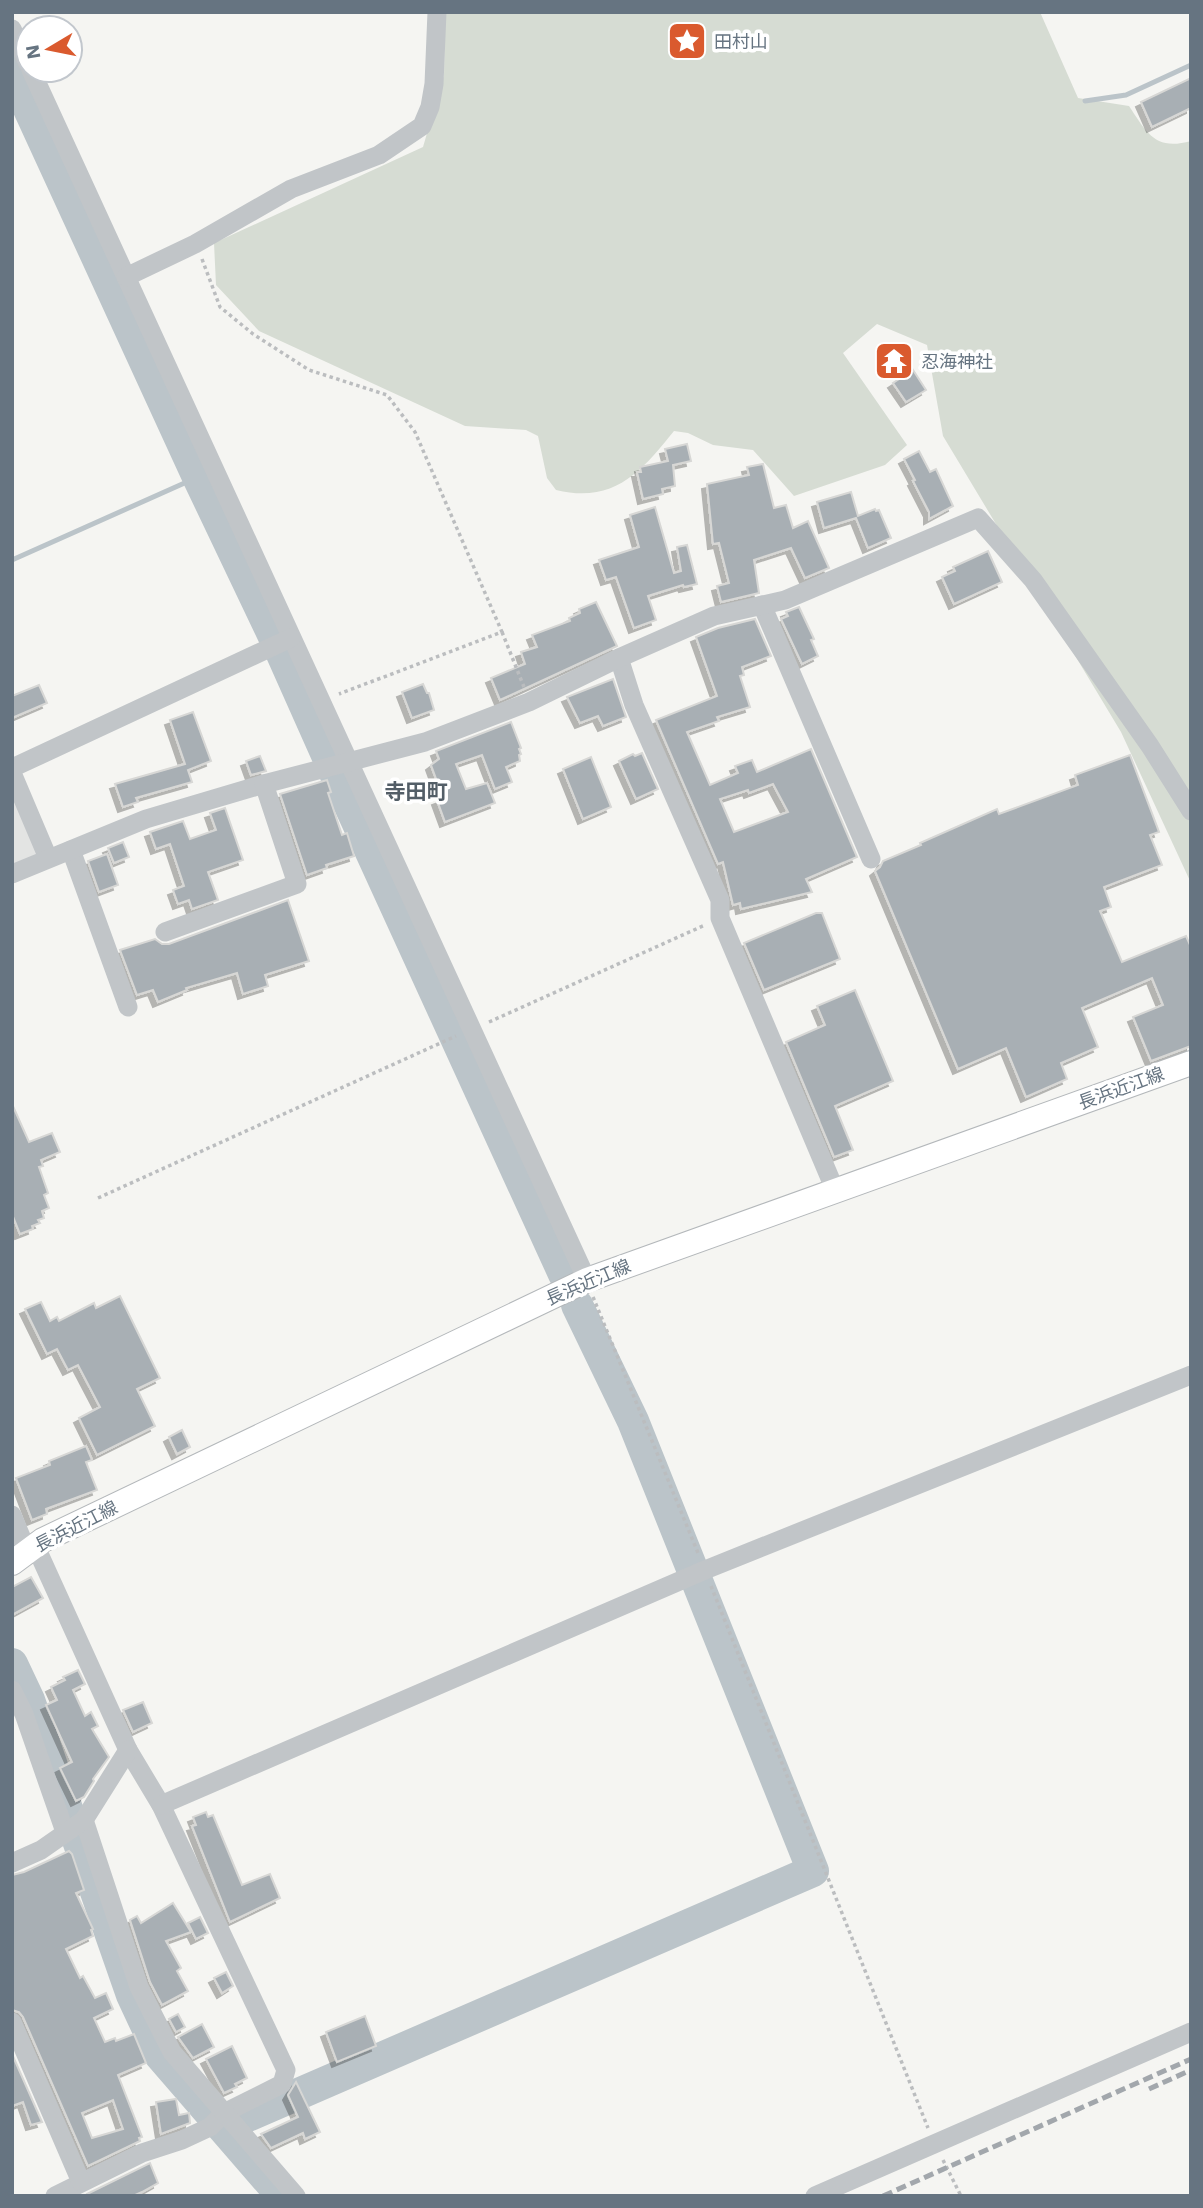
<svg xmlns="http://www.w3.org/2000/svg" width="1203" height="2208" font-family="'Work Sans','Noto Sans JP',sans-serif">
	<defs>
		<filter id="shadow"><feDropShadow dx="-5" dy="5" stdDeviation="0" flood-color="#0004"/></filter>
	</defs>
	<rect width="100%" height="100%" fill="#f5f5f2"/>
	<polygon fill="#e3e4e3" points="12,793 40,854 12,866"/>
	<path fill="#d6dcd3" d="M 445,12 L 1040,12 L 1078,98 L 1129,106 C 1147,133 1155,151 1191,141 L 1191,883 L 1121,732 L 943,436 L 927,345 L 877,324 L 843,353 L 907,445 L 885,465 L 794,496 L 753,450 L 713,445 L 688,433 L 674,431 C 641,472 614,504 556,490 L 547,478 L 538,436 L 526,430 L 465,426 L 259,331 L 216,285 L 214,243 L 423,147 L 444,75 Z"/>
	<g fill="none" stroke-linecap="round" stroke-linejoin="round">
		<g stroke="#bbc4c9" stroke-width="5">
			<polyline points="1085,101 1126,95 1191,65"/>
			<polyline points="12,560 198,477"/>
		</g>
		<g stroke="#bbc4c9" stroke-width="32">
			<polyline points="12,72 198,477 278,645 339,782 564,1274"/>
			<polyline points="12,1664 29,1700 132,1995 160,2055 282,2196"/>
			<polyline points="230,2134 243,2118 813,1871 633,1421 577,1305"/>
		</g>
	</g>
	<g fill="#a8afb4" stroke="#d7d7d5" stroke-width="2" fill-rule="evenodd" filter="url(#shadow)">
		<polygon points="1191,78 1191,108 1152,127 1141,102"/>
		<polygon points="913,370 926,390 906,402 893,383"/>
		<polygon points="687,444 691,461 673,465 675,486 662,489 663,494 643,499 637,472 641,472 640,467 668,461 665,449"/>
		<polygon points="919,451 930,472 936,469 953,506 929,519 929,512 913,481 915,480 904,459"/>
		<polygon points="763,464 774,508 786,505 793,528 808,521 829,568 805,578 791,548 754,560 759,593 721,602 717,586 729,583 719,543 713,544 707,484 749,475 747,467"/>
		<polygon points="851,492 858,516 875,509 876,511 879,510 891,538 868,548 856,518 824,528 817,502"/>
		<polygon points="655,507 674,573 681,571 677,547 687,545 697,584 684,587 683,585 648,596 656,620 634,628 616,577 606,580 599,560 639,547 630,515"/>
		<polygon points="988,551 1002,582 954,604 942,577 955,571 953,567"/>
		<polygon points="596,602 617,646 500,700 491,678 525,664 521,652 537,647 532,635 570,621 569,618 580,613 579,609"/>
		<polygon points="799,607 814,639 811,640 818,656 802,664 781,619 788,616 786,612"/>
		<path d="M 755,619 L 771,656 L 742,667 L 744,675 L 740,676 L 750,707 L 717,717 L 719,721 L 687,732 L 710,785 L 738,773 L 735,766 L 752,760 L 757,772 L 811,749 L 857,857 L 806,879 L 812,892 L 741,909 L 740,903 L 733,905 L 723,862 L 718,864 L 656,720 L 717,696 L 696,637 L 718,628 ZM 773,784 L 788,812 L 734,832 L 720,799 L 748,790 L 749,793 Z"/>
		<polygon points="613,679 626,717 603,726 598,716 580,723 567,697"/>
		<polygon points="423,684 427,693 429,693 434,710 412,718 402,692"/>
		<polygon points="39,685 47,703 12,718 12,696"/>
		<polygon points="193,712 211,761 188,770 192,782 136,798 138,802 123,807 115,784 185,764 170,720"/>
		<polygon points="511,722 521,748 519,749 521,754 519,755 520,761 506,767 512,782 495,789 482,755 456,764 466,789 487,783 495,803 445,822 437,800 443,798 431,765 439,759 436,751"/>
		<polygon points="642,753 658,789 636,799 619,761 633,754 635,756"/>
		<polygon points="1130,755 1159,832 1150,835 1162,865 1104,887 1111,907 1100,911 1122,962 1186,936 1191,947 1191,1046 1151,1061 1133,1017 1163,1005 1152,978 1082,1008 1098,1047 1061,1063 1067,1079 1026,1097 1006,1048 958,1069 875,871 880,867 883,861 921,845 920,843 997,809 999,814 1078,785 1075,775"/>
		<polygon points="260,756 266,771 251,775 246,761"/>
		<polygon points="591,757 611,807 583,819 563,769"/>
		<polygon points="327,780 331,792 328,793 342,835 347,833 354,856 326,865 327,868 307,875 280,794"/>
		<polygon points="225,808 243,860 208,872 218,900 192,909 189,900 178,904 173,890 184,886 170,844 156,849 150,832 183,821 190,839 216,830 210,813"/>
		<polygon points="123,842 129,857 114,863 108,848"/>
		<polygon points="107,854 118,885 99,892 88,861"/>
		<polygon points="288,900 309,961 265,975 268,986 243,994 237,973 186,988 187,990 158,1002 153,990 137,995 120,950 155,939 162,944 169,944"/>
		<polygon points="822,913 840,959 764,990 744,943 816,913"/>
		<polygon points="855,990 893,1081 835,1106 853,1150 834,1157 786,1042 825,1025 817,1006"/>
		<polygon points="12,1104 29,1142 52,1133 60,1152 41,1160 43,1166 39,1167 48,1193 44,1195 49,1208 42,1211 44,1218 38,1220 40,1223 32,1226 33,1229 20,1234 12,1214"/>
		<polygon points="120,1296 160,1378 137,1389 155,1426 97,1455 79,1418 100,1407 78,1365 68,1370 57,1349 47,1354 25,1309 41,1302 50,1321 57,1317 59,1321 94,1303 96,1308"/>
		<polygon points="182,1430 190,1447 177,1454 169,1437"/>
		<polygon points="86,1446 92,1460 86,1462 97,1490 46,1509 47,1514 32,1520 16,1478 50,1465 49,1461"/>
		<polygon points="31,1577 43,1598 12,1615 12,1587"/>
		<polygon points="78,1670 85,1684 73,1690 85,1716 91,1712 98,1726 92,1729 109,1757 93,1779 94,1781 84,1797 76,1801 60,1768 72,1762 46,1705 57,1700 51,1687 65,1680 63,1677"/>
		<polygon points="143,1702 152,1723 133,1732 123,1710"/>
		<polygon points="206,1812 208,1817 213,1815 242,1885 270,1874 280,1898 230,1922 192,1826 196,1825 193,1817"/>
		<path d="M 69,1851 L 72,1854 L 84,1890 L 76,1893 L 93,1929 L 91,1930 L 93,1936 L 66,1949 L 80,1978 L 83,1976 L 95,1998 L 106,1993 L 113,2009 L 94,2018 L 105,2042 L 115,2038 L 116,2041 L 134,2034 L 146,2063 L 118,2075 L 142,2137 L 139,2138 L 140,2141 L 88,2166 L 23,2017 L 19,2012 L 12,2010 L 12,1875 L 24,1872 ZM 113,2100 L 123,2129 L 92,2138 L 82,2113 Z"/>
		<polygon points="173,1903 191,1932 166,1941 181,1968 177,1971 188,1991 162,2005 150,1982 130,1920 137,1916 141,1923"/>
		<polygon points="200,1917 208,1933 196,1939 188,1923"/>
		<polygon points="226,1972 233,1986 222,1993 214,1978"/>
		<polygon points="178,2014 185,2027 176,2032 169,2019"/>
		<polygon points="365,2016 376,2046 337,2062 326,2032"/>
		<polygon points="202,2024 214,2047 193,2058 178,2037"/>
		<polygon points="232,2046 247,2078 235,2084 237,2087 224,2093 206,2059"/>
		<polygon points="12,2054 42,2122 31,2125 23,2102 12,2106"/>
		<polygon points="296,2082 320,2132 305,2139 303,2133 271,2148 261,2134 298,2117 288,2095"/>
		<polygon points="176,2099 179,2115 189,2113 190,2123 161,2134 156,2102"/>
		<polygon points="150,2163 158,2183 142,2192 133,2196 88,2196 87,2194"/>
	</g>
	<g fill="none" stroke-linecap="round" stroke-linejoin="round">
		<g stroke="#b4b8bb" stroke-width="26">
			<polyline id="major" points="12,1563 43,1540 587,1280 1191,1063"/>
		</g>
		<g stroke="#bbbdbf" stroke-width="3.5" stroke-dasharray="3.5 3.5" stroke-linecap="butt">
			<polyline points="202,259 220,307 253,334 309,370 387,395 415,432 502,632 339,694"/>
			<polyline points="502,632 524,687"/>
			<polyline points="489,1022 705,925"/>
			<polyline points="98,1198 456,1036"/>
			<polyline points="593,1297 698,1553"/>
			<polyline points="711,1586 928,2128"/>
			<polyline points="943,2160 961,2196"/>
		</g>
		<g stroke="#c1c5c8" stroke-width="19">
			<polyline points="12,29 28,64"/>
			<polyline points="31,70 587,1280"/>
			<polyline points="126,277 195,244 291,189 379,155 422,126 430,107 434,84 437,12"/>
			<polyline points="762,605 871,859"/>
			<polyline points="619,658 634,705 720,900 720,918 835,1190"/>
			<polyline points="12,768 291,638"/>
			<polyline points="12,773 48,858"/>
			<polyline points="71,850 128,1007"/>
			<polyline points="12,874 146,819 264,784 425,742 529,702 619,658 714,616 785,600 978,518 1033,580 1150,746 1191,811"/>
			<polyline points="165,932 297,884 264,784"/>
			<polyline points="12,1515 27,1551"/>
			<polyline points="35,1545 128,1750 161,1805 286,2070 282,2084 224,2113 210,2127 182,2140 142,2153 55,2196"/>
			<polyline points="12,1690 24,1714 65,1832"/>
			<polyline points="161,1805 705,1570 1191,1375"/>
			<polyline points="84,1820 139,1987 172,2052 296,2196"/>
			<polyline points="12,1863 41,1850 84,1820 128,1750"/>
			<polyline points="12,2022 81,2182"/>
			<polyline points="815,2196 1191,2032"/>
		</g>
		<use href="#major" stroke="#fff" stroke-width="24"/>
		<g stroke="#a2a7ac" stroke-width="5" stroke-dasharray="10 5" stroke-linecap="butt">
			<polyline points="1149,2089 1191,2070"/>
			<polyline points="883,2196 1191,2059"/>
		</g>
	</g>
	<defs>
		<g id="sight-square" transform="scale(2.0125)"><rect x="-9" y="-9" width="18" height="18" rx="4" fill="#da5a2e" stroke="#fff"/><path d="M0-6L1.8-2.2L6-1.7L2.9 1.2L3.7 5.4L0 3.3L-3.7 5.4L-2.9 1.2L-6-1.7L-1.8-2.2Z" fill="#fff"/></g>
		<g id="temple-square" transform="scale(2.0125)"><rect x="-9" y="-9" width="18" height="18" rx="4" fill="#da5a2e" stroke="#fff"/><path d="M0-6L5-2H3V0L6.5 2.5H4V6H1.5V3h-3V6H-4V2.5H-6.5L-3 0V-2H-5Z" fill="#fff"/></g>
	</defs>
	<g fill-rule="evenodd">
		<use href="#sight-square" x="687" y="41"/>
		<use href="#temple-square" x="894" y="361"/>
	</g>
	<g text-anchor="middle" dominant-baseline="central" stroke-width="7" stroke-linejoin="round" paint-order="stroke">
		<g font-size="18" fill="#667481" stroke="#fff" text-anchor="start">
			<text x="714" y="41">田村山</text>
			<text x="921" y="361">忍海神社</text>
		</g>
		<g font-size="18" fill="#667481" stroke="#fff">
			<text transform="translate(1121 1088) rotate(-20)">長浜近江線</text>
			<text transform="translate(588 1282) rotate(-23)">長浜近江線</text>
			<text transform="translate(76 1526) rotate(-27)">長浜近江線</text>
		</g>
		<g font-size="21" font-weight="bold" fill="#535e67" stroke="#fff">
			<text x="416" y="791">寺田町</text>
		</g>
	</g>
	<rect width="1203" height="2208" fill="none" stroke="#667481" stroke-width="28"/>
	<g transform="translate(49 49) rotate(260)"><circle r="33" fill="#ffffff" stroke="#c2c7cd" stroke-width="2"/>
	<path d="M0-5L12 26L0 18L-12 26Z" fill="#da5a2e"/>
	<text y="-10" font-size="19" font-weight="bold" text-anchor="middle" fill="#667481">N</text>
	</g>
</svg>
